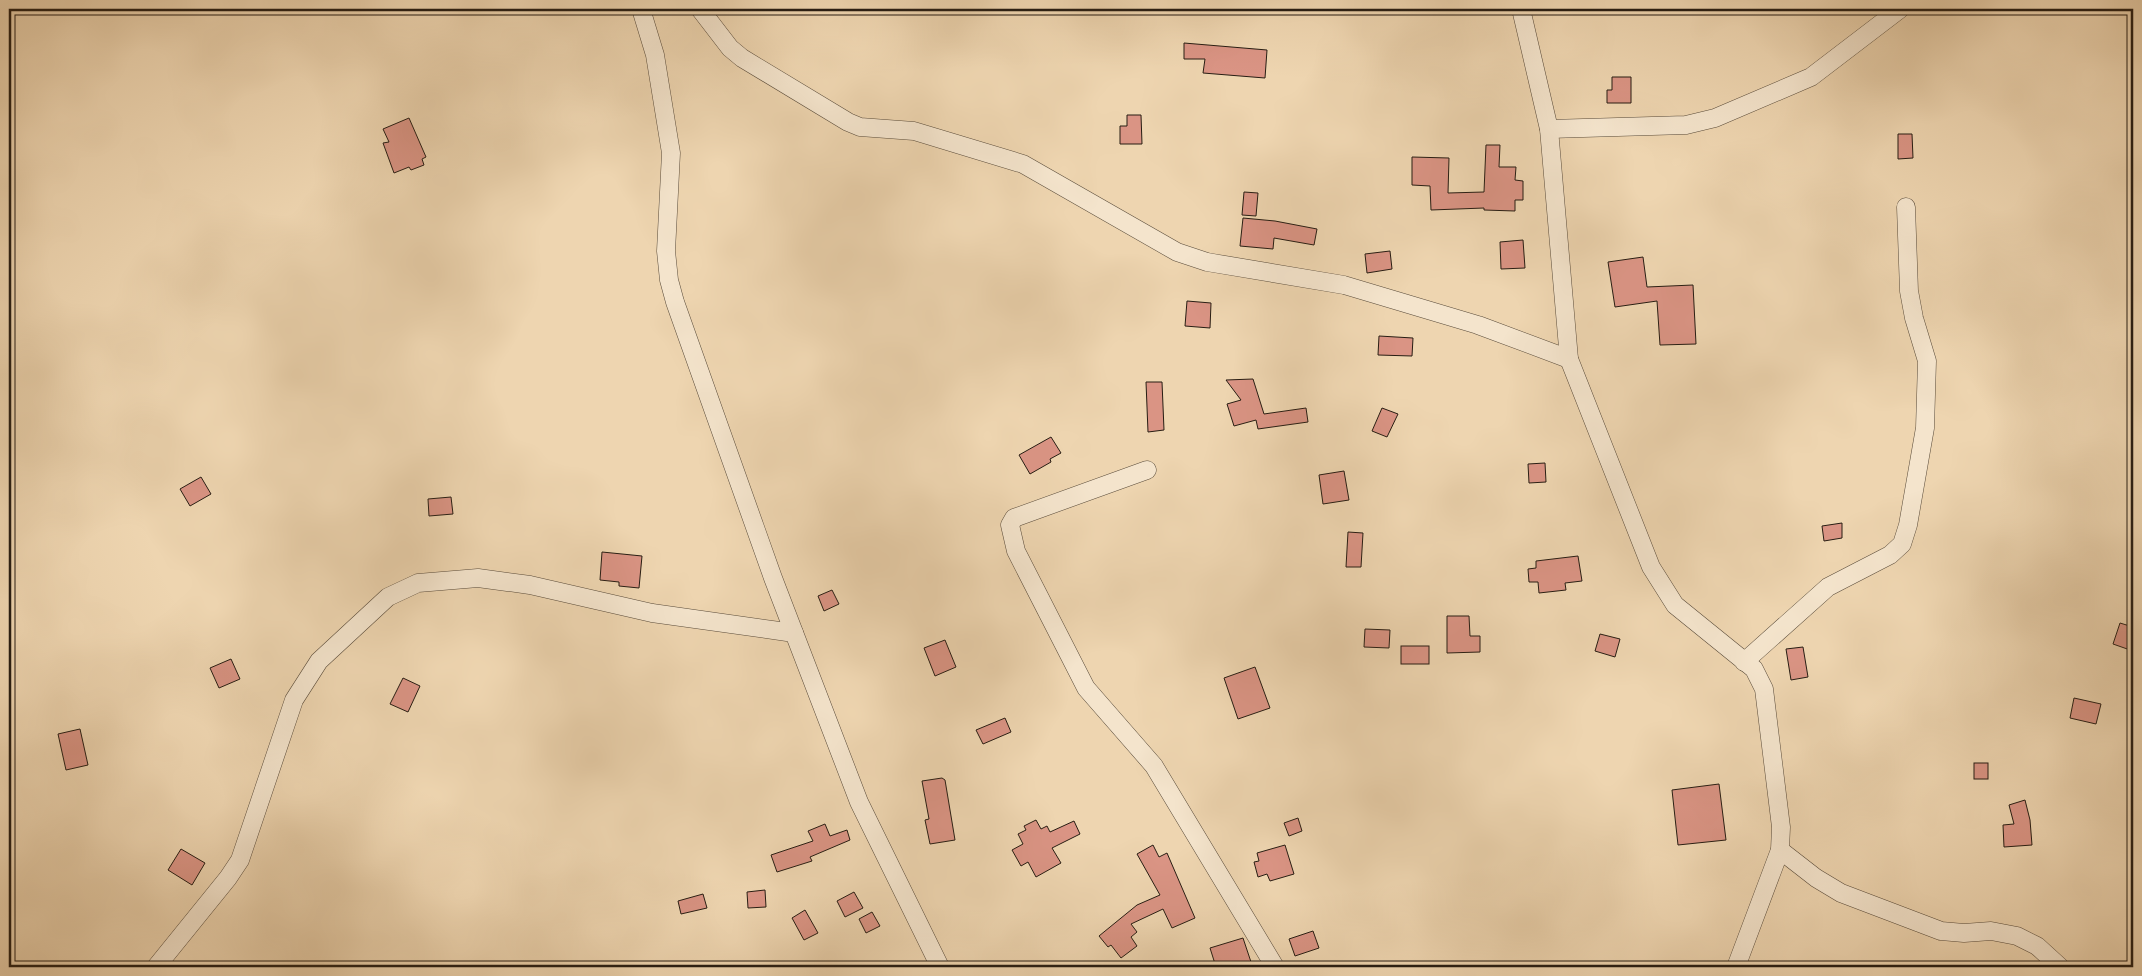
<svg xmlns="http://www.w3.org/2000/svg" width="2142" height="976" font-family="'IM FELL DW Pica',serif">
	<rect width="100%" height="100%" fill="#eed5b0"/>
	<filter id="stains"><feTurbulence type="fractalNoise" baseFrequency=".004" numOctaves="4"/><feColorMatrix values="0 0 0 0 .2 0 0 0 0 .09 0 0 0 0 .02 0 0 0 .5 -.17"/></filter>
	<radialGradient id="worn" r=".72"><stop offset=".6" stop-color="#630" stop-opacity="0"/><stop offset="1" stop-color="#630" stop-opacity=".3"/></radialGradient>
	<g fill="#da9484" stroke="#271d13">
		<polygon points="1184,43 1267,50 1265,78 1203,73 1205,59 1184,59"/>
		<polygon points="1612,77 1631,77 1631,103 1607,103 1607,90 1612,90"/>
		<polygon points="1127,115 1141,115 1142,144 1120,144 1120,126 1127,126"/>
		<polygon points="409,118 426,157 422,159 424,165 411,170 409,167 394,173 383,143 389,142 383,129"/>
		<polygon points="1898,134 1912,134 1913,158 1898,159"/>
		<polygon points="1486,145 1500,145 1499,167 1516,167 1515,180 1523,181 1523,200 1515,200 1515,211 1484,210 1484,208 1431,210 1430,186 1412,185 1412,157 1449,158 1448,193 1484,192"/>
		<polygon points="1244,192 1258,193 1256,216 1242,215"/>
		<polygon points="1243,218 1275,221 1317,229 1314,245 1274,238 1273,249 1240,246"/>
		<polygon points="1523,240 1525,268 1501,269 1500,242"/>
		<polygon points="1390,251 1392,269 1367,273 1365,254"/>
		<polygon points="1643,257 1647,287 1693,285 1696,344 1660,345 1657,301 1615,307 1608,262"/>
		<polygon points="1187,301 1211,303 1210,328 1185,326"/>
		<polygon points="1379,336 1413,338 1412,356 1378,355"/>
		<polygon points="1253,379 1264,414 1306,408 1308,422 1258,429 1256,420 1234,426 1227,404 1241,400 1226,380"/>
		<polygon points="1146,382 1162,382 1164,430 1148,432"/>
		<polygon points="1382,408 1398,414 1387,437 1372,431"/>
		<polygon points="1051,437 1061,453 1050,459 1051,462 1030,474 1019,455"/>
		<polygon points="1545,463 1546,482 1529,483 1528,464"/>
		<polygon points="1344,471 1349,500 1323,504 1319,475"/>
		<polygon points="201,477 211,494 190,506 180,489"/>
		<polygon points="451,497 453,514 429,516 428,499"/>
		<polygon points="1842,523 1842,538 1824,541 1822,526"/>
		<polygon points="1348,532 1363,533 1361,567 1346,567"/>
		<polygon points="602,552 642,556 639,588 619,586 619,582 600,580"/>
		<polygon points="1578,556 1582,581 1565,583 1566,590 1539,593 1538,582 1529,582 1528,569 1536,568 1536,561"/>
		<polygon points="832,590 839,604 824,611 818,596"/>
		<polygon points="1447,616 1469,616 1470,636 1480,636 1480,652 1447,653"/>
		<polygon points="2120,623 2133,627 2133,651 2113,644"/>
		<polygon points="1365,629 1390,630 1389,648 1364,647"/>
		<polygon points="1600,634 1620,639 1615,657 1595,651"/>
		<polygon points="945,640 956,667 935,676 924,648"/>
		<rect x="1401" y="646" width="28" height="18"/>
		<polygon points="1803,647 1808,677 1791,680 1786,649"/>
		<polygon points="231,659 240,679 219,688 210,668"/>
		<polygon points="1255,667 1270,708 1238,719 1224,678"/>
		<polygon points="403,678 420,686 408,712 390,704"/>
		<polygon points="2074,698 2101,704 2096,724 2070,718"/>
		<polygon points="1005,718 1011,732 983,744 976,730"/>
		<polygon points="80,729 88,765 66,770 58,734"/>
		<rect x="1974" y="763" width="14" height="16"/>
		<polygon points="942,778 945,780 955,840 930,844 925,820 929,819 922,781"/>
		<polygon points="1719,784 1726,840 1678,845 1672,790"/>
		<polygon points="2025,800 2030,820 2032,845 2004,847 2003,825 2014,824 2009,805"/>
		<polygon points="1298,818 1302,831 1289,836 1284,823"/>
		<polygon points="1036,820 1041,829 1047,826 1050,832 1074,821 1080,834 1052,848 1061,863 1036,877 1028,862 1021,866 1012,850 1023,844 1018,834 1026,830 1024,826"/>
		<polygon points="825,824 830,836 847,830 850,840 810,857 812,861 777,872 771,855 813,841 808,831"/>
		<polygon points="1153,845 1159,857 1167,853 1195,918 1172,928 1163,909 1131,924 1137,932 1131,937 1137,946 1121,958 1111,945 1108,947 1099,936 1137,905 1160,895 1137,854"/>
		<polygon points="1285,845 1294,874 1270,881 1267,874 1258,877 1254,862 1259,861 1257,853"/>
		<polygon points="181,849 205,863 192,885 168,870"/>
		<polygon points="765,890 766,907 748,908 747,892"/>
		<polygon points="854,892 863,908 845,917 837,901"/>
		<polygon points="703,894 707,908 681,914 678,901"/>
		<polygon points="805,910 818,933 804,940 792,918"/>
		<polygon points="872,912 880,926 866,933 859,919"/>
		<polygon points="1313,931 1319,948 1295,956 1289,939"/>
		<polygon points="1243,938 1251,962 1236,967 1216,967 1210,948"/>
	</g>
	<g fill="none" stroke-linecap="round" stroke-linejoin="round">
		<g stroke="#594b3a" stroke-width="19">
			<g id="minor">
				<polyline points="641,9 655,55 671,153 666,251 669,280 675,302 773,578 859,802 940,967"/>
				<polyline points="700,9 730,48 742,58 848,122 860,127 914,131 1023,164 1177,252 1207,262 1344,285 1478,325 1569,359"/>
				<polyline points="1521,9 1549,129 1569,359 1651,567 1675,605 1754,669 1764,689 1781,827 1780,850 1736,967"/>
				<polyline points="1549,129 1686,125 1715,118 1811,77 1900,9"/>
				<polyline points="1147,470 1014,518 1010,525 1016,551 1086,688 1154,766 1275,967"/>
				<polyline points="1744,662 1828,587 1890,555 1902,544 1908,525 1925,428 1927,361 1914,318 1909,291 1906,207"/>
				<polyline points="1780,850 1816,878 1841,893 1941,931 1964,933 1991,931 2017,936 2037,946 2060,967"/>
				<polyline points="156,967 228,878 240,860 294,700 319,661 388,597 418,583 478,578 530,585 652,613 794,633"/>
			</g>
		</g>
		<use href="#minor" stroke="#f4e4cc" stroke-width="18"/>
	</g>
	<rect width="2142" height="976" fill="none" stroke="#eed5b0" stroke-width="30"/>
	<rect x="10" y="10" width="2122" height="956" fill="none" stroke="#271d13" stroke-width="2.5"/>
	<rect x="15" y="15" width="2112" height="946" fill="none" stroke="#271d13"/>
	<rect width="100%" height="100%" filter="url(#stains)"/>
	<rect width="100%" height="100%" fill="url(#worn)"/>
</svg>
